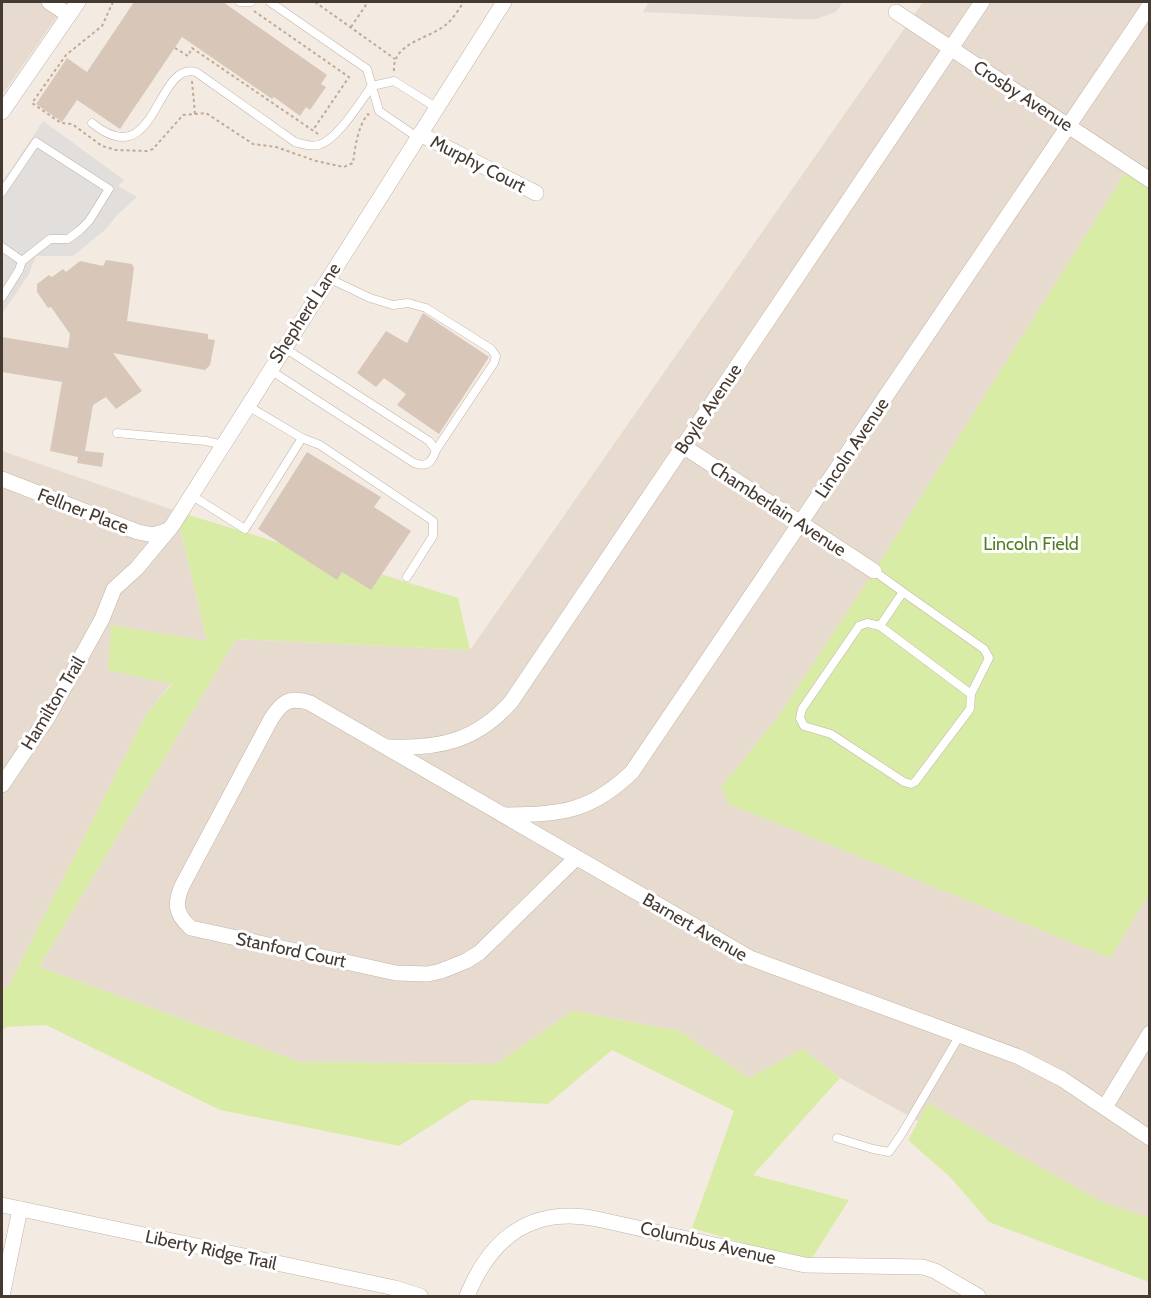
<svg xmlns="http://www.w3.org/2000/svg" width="1151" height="1298" font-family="Cabin,sans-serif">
	<rect width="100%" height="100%" fill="#f3ebe2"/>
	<g fill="#e7dbcf">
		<polygon points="2,2 67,2 2,95"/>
		<polygon points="923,2 1149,2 1149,1248 840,1078 802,1049 749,1079 679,1031 573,1011 496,1064 300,1062 39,967 236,639 470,650"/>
		<polygon points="2,451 176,511 207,641 147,713 7,989 2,988"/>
	</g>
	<polygon fill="#e4dcd7" points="649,2 843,2 836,12 816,19 796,19 643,12"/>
	<g fill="#d9eca6">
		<polygon points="1132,162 1149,174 1150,892 1110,958 729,804 721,787 778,717 878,565"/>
		<polygon points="176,511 458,598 470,650 236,639 39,967 300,1062 496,1064 573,1011 679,1031 749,1078 802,1049 840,1078 753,1175 849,1200 809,1263 692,1228 734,1111 612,1050 548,1104 471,1100 399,1146 220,1110 46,1025 6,1027 2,1031 2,988 7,989 147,713 172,684 108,670 111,625 207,641"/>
		<polygon points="928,1103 1100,1201 1149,1218 1149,1282 989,1222 950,1177 908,1140"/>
	</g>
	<polygon fill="#e2dedb" points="43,121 124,180 118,186 137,197 117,215 106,229 73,256 36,256 29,274 2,314 2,183"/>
	<g fill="#d8c7b9">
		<polygon points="134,2 223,2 327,75 321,84 326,87 310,110 306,107 300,116 274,97 272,99 182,37 120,129 77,100 62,122 36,104 67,58 87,72"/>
		<polygon points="106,260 132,264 134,268 127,321 208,334 208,339 215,340 210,365 205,370 113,353 142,391 116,409 106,397 93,405 85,451 104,453 102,467 77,463 78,457 50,451 62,382 2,372 2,337 68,348 70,334 51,307 48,308 37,292 37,284 49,275 52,277 63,269 66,272 80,261 103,266"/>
		<polygon points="423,313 489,357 439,434 397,405 406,394 384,378 376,387 357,373 386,331 407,343"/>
		<polygon points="307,452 381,497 374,507 411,531 371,590 342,572 337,580 258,529"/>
	</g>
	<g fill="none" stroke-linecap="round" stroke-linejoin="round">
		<g stroke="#c2b3a7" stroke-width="9">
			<g id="service">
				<polyline points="240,2 251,2"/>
				<polyline points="270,2 367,69 379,111 417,137"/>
				<path d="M 92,123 C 157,176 155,61 196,72 L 295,142 C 303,144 311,147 319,145 C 338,139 360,102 372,86 L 394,81 L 437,108"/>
				<polyline points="2,192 36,142 109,189 89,221 80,230 68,239 50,239 22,261 19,270 2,297"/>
				<polyline points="2,247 22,261"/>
				<polyline points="328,278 370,298 393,305 408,303 426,308 491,349 496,356 494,363 436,450"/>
				<path d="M 270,370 L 414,463 C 427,468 432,462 436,450 L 429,441 L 283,347"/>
				<polyline points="117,433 206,441 223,445"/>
				<polyline points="302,438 320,445 433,521 433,536 407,577"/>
				<polyline points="191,495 245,529 302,438 248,406"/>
				<polyline points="874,571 903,592 880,626 971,694 989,658 984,649 903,592"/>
				<polyline points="880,626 867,623 859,626 802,709 800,718 804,726 831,734 904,782 911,784 915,782 970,709 971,694"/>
				<polyline points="837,1138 873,1149 889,1152 901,1135 960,1035"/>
			</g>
		</g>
		<g stroke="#c2b3a7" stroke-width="16">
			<g id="minor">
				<polyline points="49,2 69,15"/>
				<polyline points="896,12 1150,180"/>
				<polyline points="2,112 78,2"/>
				<polyline points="420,134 536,193"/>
				<polyline points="683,446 874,571"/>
				<polyline points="2,479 138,532 153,535 166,531"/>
				<path d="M 388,747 C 440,749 476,741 511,702 L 982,2"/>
				<polyline points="2,785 48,717 102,619 114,589 137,568 172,526 504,2"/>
				<path d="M 504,815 C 561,814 589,813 632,772 L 1150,5"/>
				<path d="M 576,858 L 479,953 L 466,961 L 441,971 L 428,974 L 396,973 L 191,928 C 175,914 174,903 183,884 L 271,719 C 282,702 289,696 310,703 L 750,958 L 1019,1057 L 1062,1079 L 1150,1138"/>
				<polyline points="1105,1107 1150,1033"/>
				<polyline points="2,1205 395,1288 420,1296"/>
				<polyline points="2,1296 20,1209"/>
				<path d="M 467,1296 C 491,1237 532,1206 597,1219 L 805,1265 L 923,1267 L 935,1271 L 978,1296"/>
			</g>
		</g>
		<g stroke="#c2a994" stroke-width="2" stroke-dasharray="3 3" stroke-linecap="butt">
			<path d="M 113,2 L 102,26 L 66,55 L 32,103 L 61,123 L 72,124 L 102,146 L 116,150 L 147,151 L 153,149 L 183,115 L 206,113 L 253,144 L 276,147 L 316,161 L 344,167 L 353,163 C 355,147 358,126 368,114 L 371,116"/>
			<polyline points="315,2 395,59"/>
			<polyline points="254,11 349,77 313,130"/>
			<polyline points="351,27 368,2"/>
			<polyline points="175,48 188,56 192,48 318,134"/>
			<path d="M 394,71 C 392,44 426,39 443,27 C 452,21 458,10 464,2"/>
			<polyline points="192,81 195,114"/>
		</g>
		<use href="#service" stroke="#fff" stroke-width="8"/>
		<use href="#minor" stroke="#fff" stroke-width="15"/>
	</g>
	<g text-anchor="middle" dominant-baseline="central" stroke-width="6" stroke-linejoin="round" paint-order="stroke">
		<g font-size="18" fill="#453a32" stroke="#fff">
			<text transform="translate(1023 96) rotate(33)">Crosby Avenue</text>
			<text transform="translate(478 164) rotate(27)">Murphy Court</text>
			<text transform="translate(305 313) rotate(-57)">Shepherd Lane</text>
			<text transform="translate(708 409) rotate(-56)">Boyle Avenue</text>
			<text transform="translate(852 448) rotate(-56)">Lincoln Avenue</text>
			<text transform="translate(778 509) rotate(33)">Chamberlain Avenue</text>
			<text transform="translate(83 511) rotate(21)">Fellner Place</text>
			<text transform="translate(53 703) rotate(-59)">Hamilton Trail</text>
			<text transform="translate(695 927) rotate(30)">Barnert Avenue</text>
			<text transform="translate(291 950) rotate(12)">Stanford Court</text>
			<text transform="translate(708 1243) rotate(13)">Columbus Avenue</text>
			<text transform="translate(211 1250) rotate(12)">Liberty Ridge Trail</text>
		</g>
		<g font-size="18" fill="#537b20" stroke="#fff">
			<text x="1031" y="544">Lincoln Field</text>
		</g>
	</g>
	<rect width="1151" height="1298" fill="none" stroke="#453a32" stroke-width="6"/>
</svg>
